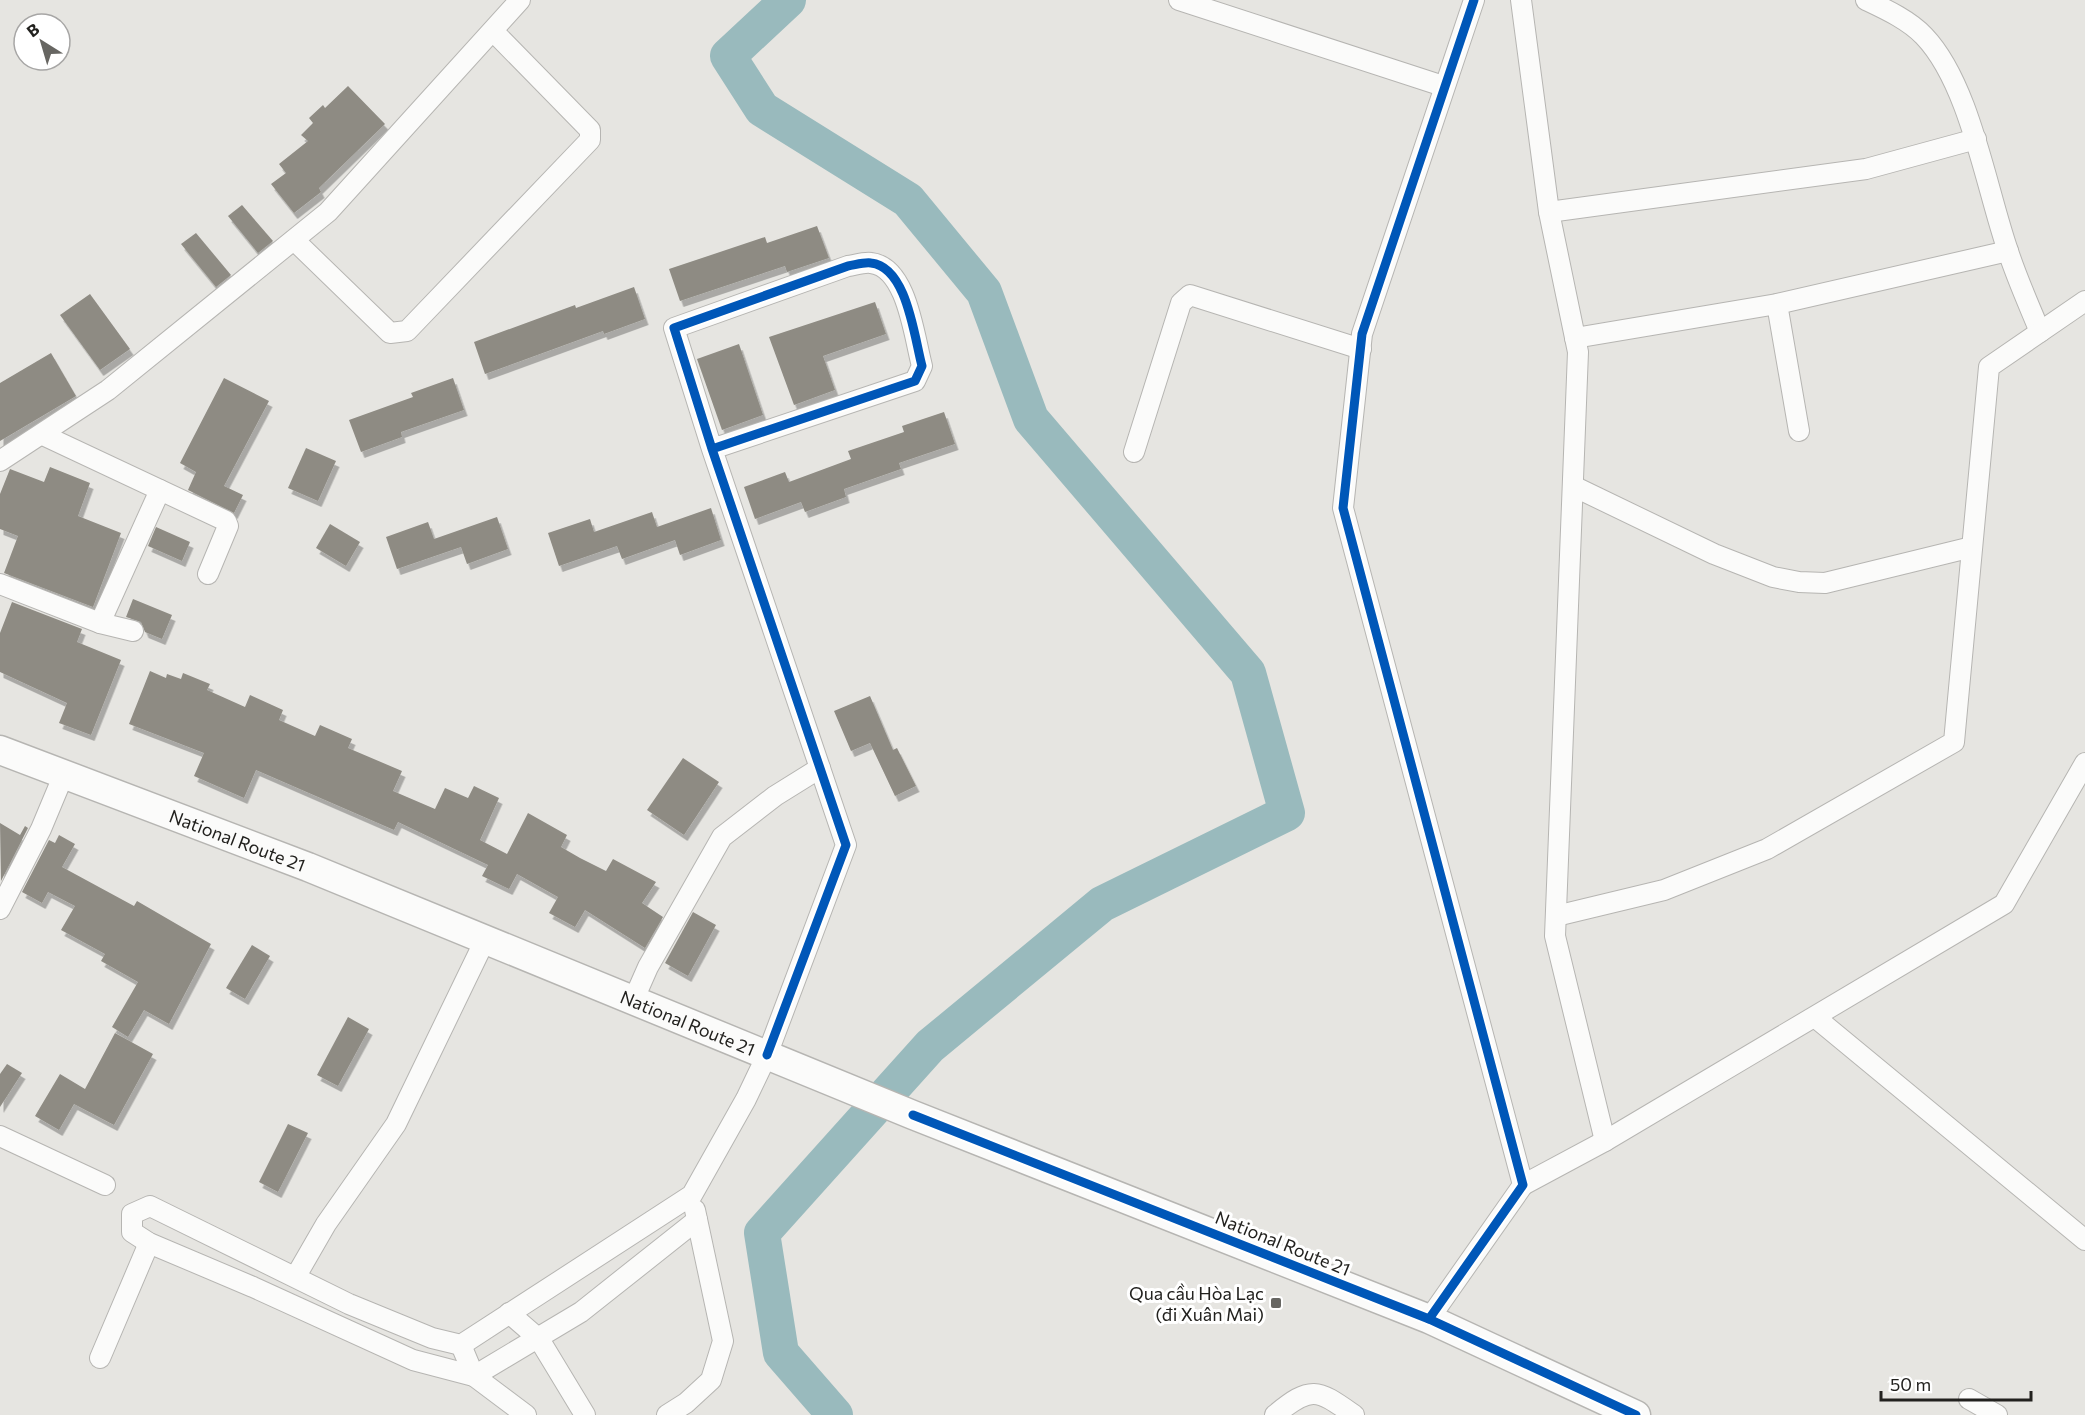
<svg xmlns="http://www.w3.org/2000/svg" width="2085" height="1415" font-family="Commissioner,sans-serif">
	<defs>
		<filter id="shadow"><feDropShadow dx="3.5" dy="6" stdDeviation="0" flood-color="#0004"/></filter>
	</defs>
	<rect width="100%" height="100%" fill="#e6e5e1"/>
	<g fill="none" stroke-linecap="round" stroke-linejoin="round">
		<polyline stroke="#99babd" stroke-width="36" points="788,0 728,56 762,109 908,200 984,292 1031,419 1248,673 1287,813 1102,904 930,1046 762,1233 781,1353 835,1415"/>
	</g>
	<g fill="#8e8b83" filter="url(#shadow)">
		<polygon points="348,86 385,124 319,188 321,192 294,213 271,184 286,173 279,164 308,141 301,135 313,123 309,118 323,105 325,108"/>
		<polygon points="242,205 273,241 258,253 228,216"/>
		<polygon points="817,226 829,258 787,272 785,266 680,301 669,269 765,237 767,243"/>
		<polygon points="196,233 231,275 216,287 181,244"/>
		<polygon points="634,287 645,319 604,334 603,331 485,374 474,342 575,305 576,308"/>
		<polygon points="90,294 130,349 100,370 60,315"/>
		<polygon points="875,302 886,334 823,356 835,390 794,405 769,337"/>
		<polygon points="739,344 763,415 722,430 697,359"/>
		<polygon points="51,353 76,396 0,441 0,383"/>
		<polygon points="224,378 269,401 224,486 243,495 234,513 188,490 196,472 180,463"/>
		<polygon points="453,378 464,410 401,432 402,437 361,452 349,420 413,397 411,393"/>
		<polygon points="944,412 955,444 899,463 901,469 844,489 846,497 805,512 801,502 755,519 744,487 785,472 789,482 851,459 848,451 904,432 902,426"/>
		<polygon points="306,448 336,461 318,501 288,488"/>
		<polygon points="50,467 90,483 78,516 121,533 93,607 4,573 18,536 0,529 0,494 10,469 44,482"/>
		<polygon points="711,508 721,540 680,555 675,540 622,559 617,546 559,566 548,533 590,519 594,532 652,512 657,527"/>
		<polygon points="497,517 508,549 467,564 461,547 397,569 386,537 428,522 434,539"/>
		<polygon points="330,524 360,542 346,566 316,548"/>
		<polygon points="156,527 190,542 182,561 148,546"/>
		<polygon points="133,599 172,615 162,639 145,632 141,622 126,617"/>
		<polygon points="12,602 82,629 77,642 121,660 91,735 59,723 67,703 0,672 0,633"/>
		<polygon points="150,671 166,678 167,674 181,679 183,673 210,684 207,690 245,707 250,695 283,710 279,720 315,736 320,725 352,739 348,748 402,771 393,791 435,809 445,788 468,798 474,786 499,798 480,840 507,854 528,813 567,835 561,847 580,858 606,871 613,859 656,882 642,903 663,917 645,948 585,910 575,927 549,913 558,897 517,874 509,889 482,876 488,865 398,822 394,830 256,770 244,798 194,776 204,753 129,724"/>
		<polygon points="870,696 893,750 897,748 916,786 895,796 870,743 851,751 834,711"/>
		<polygon points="683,758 719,782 684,835 647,810"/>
		<polygon points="0,823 20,835 25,826 28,828 1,881"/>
		<polygon points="59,835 75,844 62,867 134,906 137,901 211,944 169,1024 144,1010 128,1037 112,1027 138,982 101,961 105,954 61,930 75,906 48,892 42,903 22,892 49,840 55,843"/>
		<polygon points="693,912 716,925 688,976 665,963"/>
		<polygon points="252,945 270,956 245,999 226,988"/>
		<polygon points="348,1017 369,1029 338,1086 317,1075"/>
		<polygon points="115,1033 153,1054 114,1125 74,1104 59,1130 35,1116 60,1074 85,1089"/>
		<polygon points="7,1064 22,1073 0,1107 0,1074"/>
		<polygon points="288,1124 308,1133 278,1192 259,1182"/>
	</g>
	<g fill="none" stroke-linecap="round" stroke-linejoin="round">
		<g stroke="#b6b5b2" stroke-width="22">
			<g id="minor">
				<polyline points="1179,0 1443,86"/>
				<polyline points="1521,0 1549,212 1578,352 1555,936 1605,1141"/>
				<path d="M 1866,0 C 1885,9 1909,20 1924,36 C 1970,84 1986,188 2008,251 C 2017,279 2029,305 2040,332"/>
				<polyline points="1549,212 1866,169 1976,139"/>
				<polyline points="294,240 390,333 407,331 590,140 590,130 493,31"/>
				<polyline points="1777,304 1799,431"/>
				<polyline points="1575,338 1777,304 2008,251"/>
				<polyline points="43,435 226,521 228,526 208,574"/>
				<polyline points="1134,452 1181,303 1190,295 1361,349"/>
				<polyline points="0,461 108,390 328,212 520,0"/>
				<polyline points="1573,486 1714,554 1773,577 1799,582 1825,583 1972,547"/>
				<polyline points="0,584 100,623 133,631"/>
				<polyline points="100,623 160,490"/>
				<polyline points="0,909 41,829 64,774"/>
				<polyline points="1556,916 1664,890 1767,849 1954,742 1989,367 2085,301"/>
				<polyline points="633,1001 648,967 722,837 775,796 820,768"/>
				<polyline points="1816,1018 2085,1240"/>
				<polyline points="0,1136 105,1185"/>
				<polyline points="1523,1185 1605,1141 2004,904 2085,763"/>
				<path d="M 697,1220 L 581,1312 L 474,1376 L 413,1360 L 253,1287 L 149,1243 L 132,1232 L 132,1214 L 150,1206 L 349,1304 L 432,1338 L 461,1345 L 692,1195 L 746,1099 L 767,1055 L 846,845 L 712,449 L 674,328 L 848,266 C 855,265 864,262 871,263 C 907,267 914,336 922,366 L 915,381 L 712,449"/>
				<polyline points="296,1276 326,1224 396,1124 485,940"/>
				<polyline points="509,1313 539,1339 585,1415"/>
				<polyline points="1429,1319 1523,1185 1343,508 1362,334 1474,0"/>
				<polyline points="461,1345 474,1376 526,1415"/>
				<polyline points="100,1358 149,1243"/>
				<polyline points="1969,1399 1997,1415"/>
				<polyline points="667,1415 686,1403 711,1380 723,1341 695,1210"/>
				<path d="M 1275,1415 C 1312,1384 1318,1390 1354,1415"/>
			</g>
		</g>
		<g stroke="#b6b5b2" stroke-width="31">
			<g id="highway">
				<path id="s1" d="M 0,750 L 308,867 L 913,1115 L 1429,1319 L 1636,1415"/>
			</g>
		</g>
		<use href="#minor" stroke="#fbfbfa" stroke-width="20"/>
		<use href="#highway" stroke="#fbfbfa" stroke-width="28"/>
		<g stroke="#fff" stroke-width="13">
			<g id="cycleway">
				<path d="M 712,449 L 915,381 L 922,366 C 914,336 907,267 871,263 C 864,262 855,265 848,266 L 674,328 L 712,449 L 846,845 L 767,1055"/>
				<polyline points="913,1115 1429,1319 1636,1415"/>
				<polyline points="1429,1319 1523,1185 1343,508 1362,334 1474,0"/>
			</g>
		</g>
		<use href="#cycleway" stroke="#0057b8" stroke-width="9"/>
	</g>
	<rect fill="#676662" stroke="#fff" stroke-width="2" x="1270" y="1297" width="12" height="12" rx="3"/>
	<g text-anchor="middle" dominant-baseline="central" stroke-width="6" stroke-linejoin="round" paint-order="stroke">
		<g font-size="18" fill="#22211e" stroke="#fff">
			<text stroke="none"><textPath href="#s1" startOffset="254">National Route 21</textPath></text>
			<text stroke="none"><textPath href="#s1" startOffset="740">National Route 21</textPath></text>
			<text transform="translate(1283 1243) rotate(22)">National Route 21</text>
		</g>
		<g font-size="18" fill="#22211e" stroke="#fff" text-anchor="end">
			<text x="1264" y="1293">Qua cầu Hòa Lạc<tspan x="1264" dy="21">(đi Xuân Mai)</tspan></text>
		</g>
	</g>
	<g transform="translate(42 42) rotate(323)"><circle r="28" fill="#ffffff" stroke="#a7a6a5" stroke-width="1.5"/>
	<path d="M0-4.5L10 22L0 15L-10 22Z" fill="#676662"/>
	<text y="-9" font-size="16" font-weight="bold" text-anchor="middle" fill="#22211e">B</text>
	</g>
	<path d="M1881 1391v9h150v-9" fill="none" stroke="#22211e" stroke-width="3"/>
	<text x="1890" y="1391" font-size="18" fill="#22211e" stroke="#ffffff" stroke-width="4.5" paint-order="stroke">50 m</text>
</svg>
